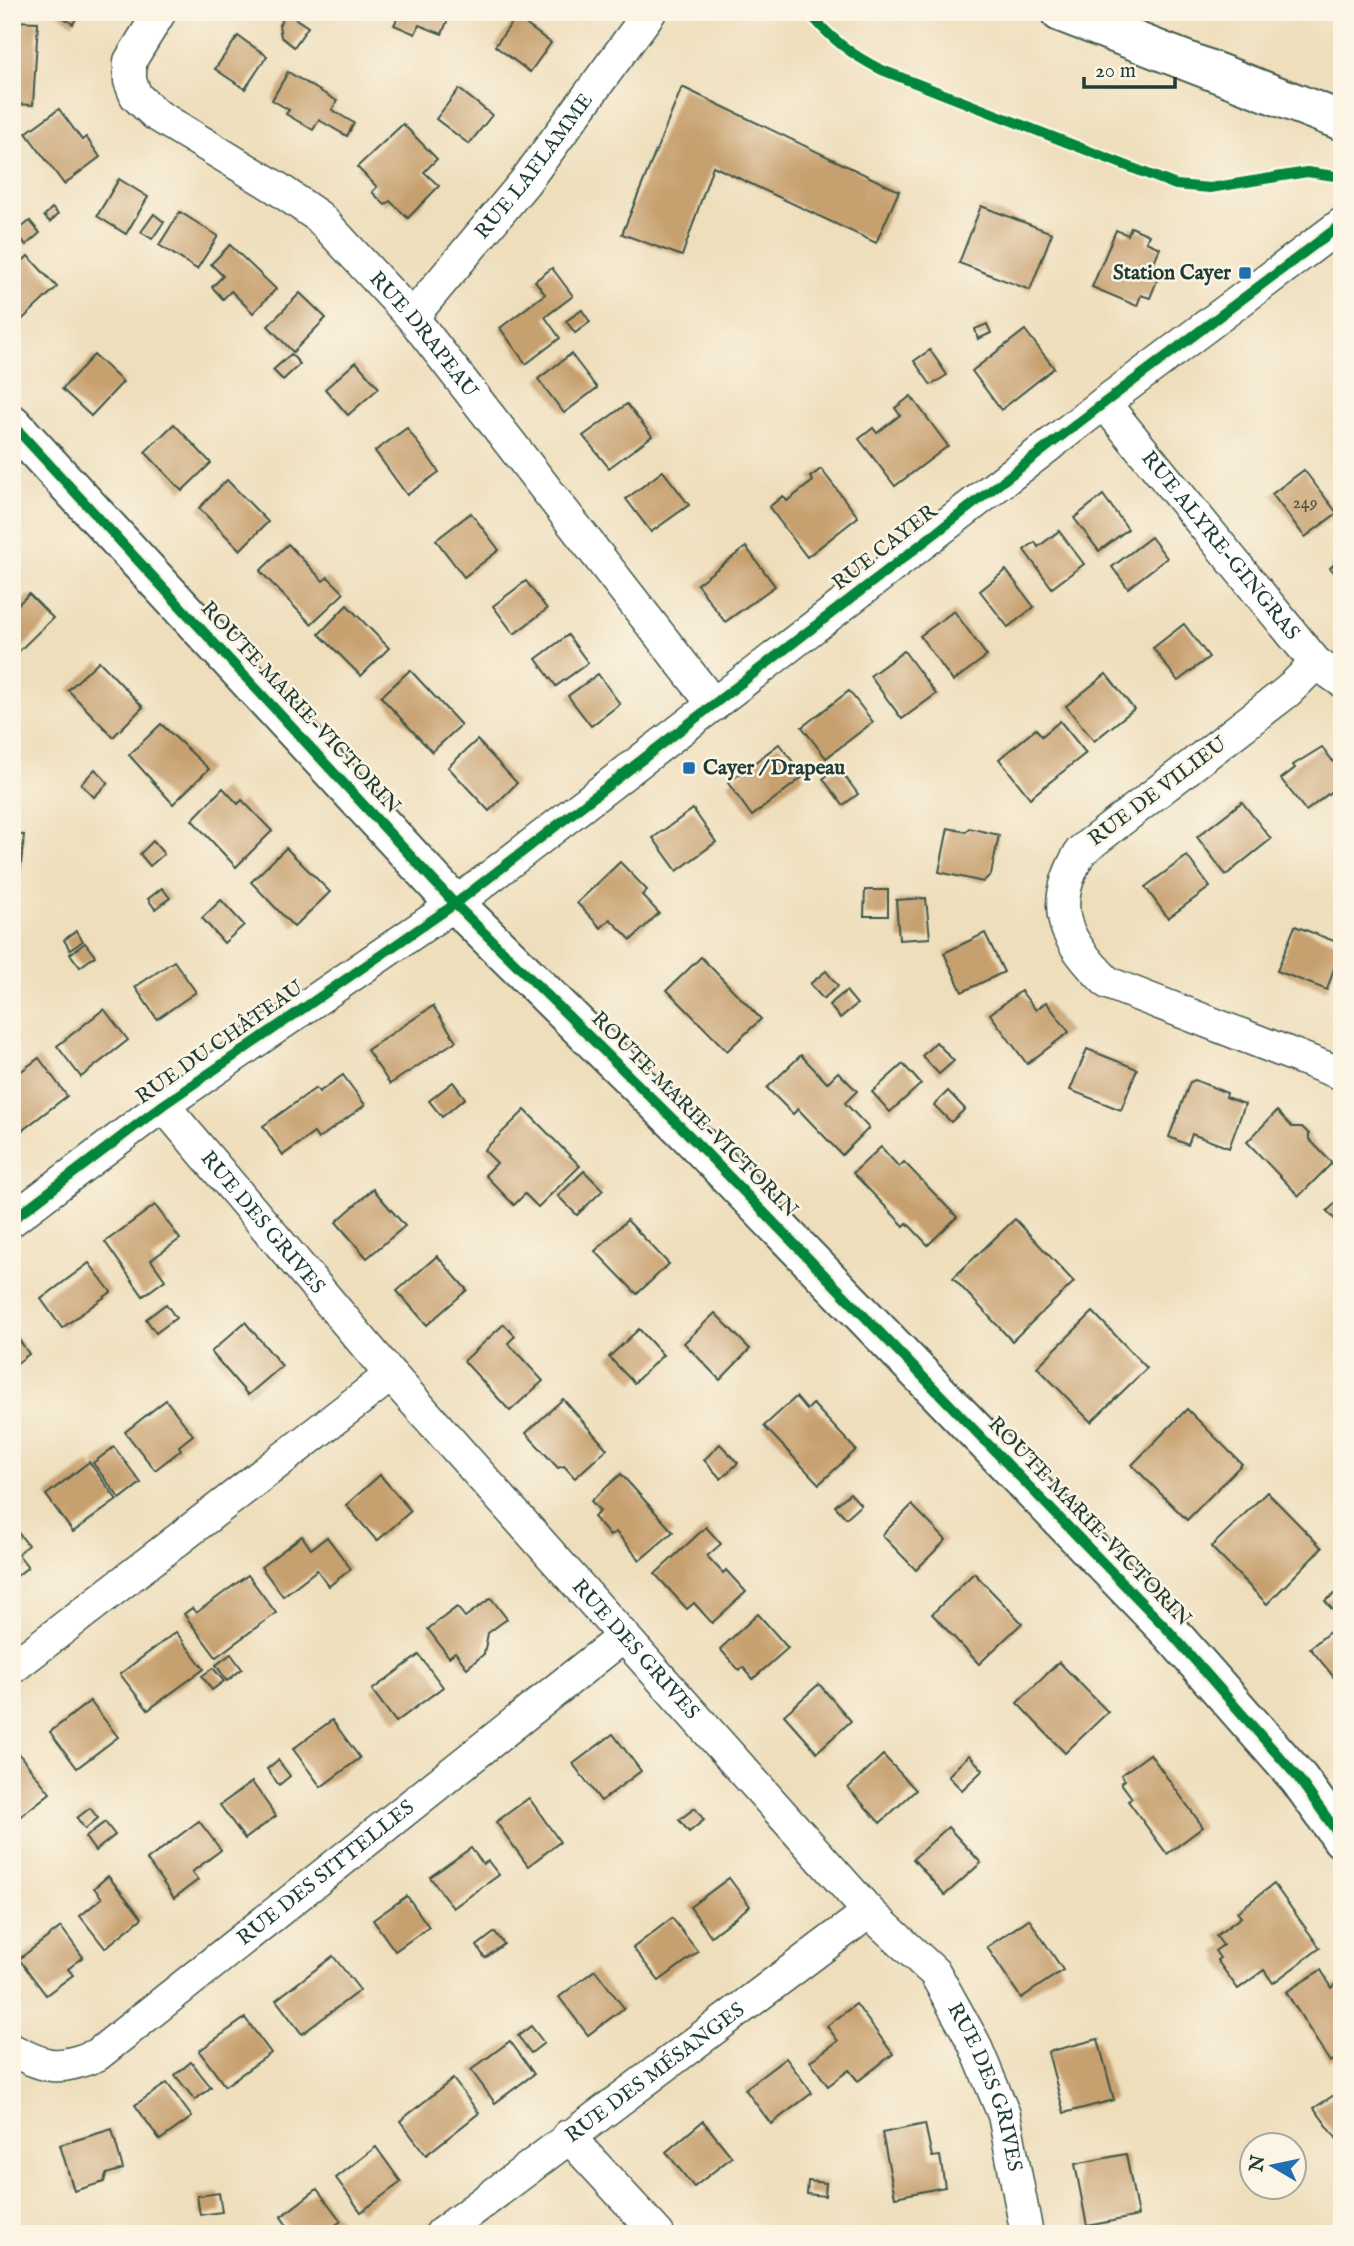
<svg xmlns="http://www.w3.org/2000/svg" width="1354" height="2246" font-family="'IM FELL English',serif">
	<rect width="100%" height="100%" fill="#fcf5e5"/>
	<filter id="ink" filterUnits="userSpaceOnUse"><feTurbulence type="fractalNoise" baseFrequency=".0143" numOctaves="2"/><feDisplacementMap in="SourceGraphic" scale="14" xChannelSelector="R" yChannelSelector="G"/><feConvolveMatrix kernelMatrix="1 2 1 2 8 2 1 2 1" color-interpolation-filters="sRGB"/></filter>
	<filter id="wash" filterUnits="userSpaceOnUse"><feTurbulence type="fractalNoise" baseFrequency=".00686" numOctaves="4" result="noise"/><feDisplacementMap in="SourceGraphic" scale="28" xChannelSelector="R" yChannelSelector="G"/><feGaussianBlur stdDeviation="1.57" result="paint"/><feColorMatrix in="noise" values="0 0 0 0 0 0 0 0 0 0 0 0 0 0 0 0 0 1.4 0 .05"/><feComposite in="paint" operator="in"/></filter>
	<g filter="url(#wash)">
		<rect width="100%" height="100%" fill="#eedebc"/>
		<g id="blocks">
			<g fill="#c7a06f">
				<polygon points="55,12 80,12 73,24"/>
				<polygon points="392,12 451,12 442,34 419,25 415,34 394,25 399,15"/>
				<polygon points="287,13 308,27 294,47 281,37 279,25"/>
				<polygon points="516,17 551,43 530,72 495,46"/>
				<polygon points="12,21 38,22 33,105 12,104"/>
				<polygon points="238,36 267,56 245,89 215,69"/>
				<polygon points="288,72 337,101 332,110 354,123 347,136 319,120 313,130 286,114 289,110 272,100"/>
				<polygon points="682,87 899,191 876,243 713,166 682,256 622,234"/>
				<polygon points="459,89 492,115 469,144 436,119"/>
				<polygon points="59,109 82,140 86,137 100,157 64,184 26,133"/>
				<polygon points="403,124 437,159 424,172 439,186 408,218 390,201 385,205 372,192 377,187 357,167"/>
				<polygon points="119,179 148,197 126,234 97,216"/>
				<polygon points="981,206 1052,233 1030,290 959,263"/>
				<polygon points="52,208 58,214 50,222 44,216"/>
				<polygon points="180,212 218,236 197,269 159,245"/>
				<polygon points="154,214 164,222 152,239 141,232"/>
				<polygon points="30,221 40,233 26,245 16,232"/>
				<polygon points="1131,227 1149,235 1146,242 1160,248 1153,264 1162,268 1150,298 1141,295 1137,306 1092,287 1116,230 1128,235"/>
				<polygon points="230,245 276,289 253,313 231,291 223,299 212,287 223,276 211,264"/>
				<polygon points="28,256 57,287 12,329 12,271"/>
				<polygon points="552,268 573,296 545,317 560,338 526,364 500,328 545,294 535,281"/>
				<polygon points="300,293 326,318 293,352 268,326"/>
				<polygon points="582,310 590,322 575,333 566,321"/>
				<polygon points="987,324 991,333 978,339 975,329"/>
				<polygon points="1025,330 1054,368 1001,410 972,371"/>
				<polygon points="930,350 947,375 931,385 914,361"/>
				<polygon points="291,354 300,364 283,380 273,370"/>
				<polygon points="571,354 597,388 564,413 538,379"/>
				<polygon points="94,355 123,382 91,416 62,389"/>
				<polygon points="356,362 379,388 348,415 325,389"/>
				<polygon points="911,396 948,446 895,486 859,439 873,428 877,433 900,415 895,408"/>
				<polygon points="627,404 652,436 609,468 583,436"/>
				<polygon points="174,424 211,463 182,491 145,452"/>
				<polygon points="407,428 439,472 407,495 375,451"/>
				<polygon points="821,469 858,517 807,557 769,507 783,496 787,501 813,481 810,477"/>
				<polygon points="1304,470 1337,513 1305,537 1272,494"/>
				<polygon points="663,471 689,505 651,532 626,499"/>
				<polygon points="227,480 268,522 240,550 199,508"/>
				<polygon points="1103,495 1128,529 1099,551 1074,518"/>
				<polygon points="471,513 499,550 464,577 436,540"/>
				<polygon points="1059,531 1084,564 1052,588 1024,550 1035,542 1038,547"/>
				<polygon points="1151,537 1167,558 1128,588 1112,567"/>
				<polygon points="288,544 323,581 328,577 344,593 311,624 260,571"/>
				<polygon points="746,547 775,586 725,622 697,584"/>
				<polygon points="1342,557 1342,580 1330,568"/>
				<polygon points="1006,570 1034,607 1008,627 980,591"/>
				<polygon points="526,581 547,609 514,634 493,606"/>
				<polygon points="29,594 53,618 12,658 12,610"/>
				<polygon points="347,605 389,648 361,676 319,634"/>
				<polygon points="954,611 987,656 953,681 920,636"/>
				<polygon points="1184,624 1209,657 1178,681 1153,648"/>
				<polygon points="568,635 588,663 556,686 536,659"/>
				<polygon points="904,651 936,694 902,719 870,676"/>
				<polygon points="99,661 143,707 113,737 68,690"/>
				<polygon points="410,670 461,725 432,752 381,697"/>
				<polygon points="598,674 620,704 591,726 568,696"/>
				<polygon points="1106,674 1134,709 1094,741 1066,706"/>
				<polygon points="849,691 873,722 826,758 802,727"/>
				<polygon points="1060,721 1086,753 1030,798 999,759 1036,729 1042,736"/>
				<polygon points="161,724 209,769 173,804 129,755"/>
				<polygon points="477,740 517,783 489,811 448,767"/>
				<polygon points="779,744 804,776 752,816 728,783"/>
				<polygon points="1322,747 1342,773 1342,783 1306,811 1281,779 1295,768 1293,765"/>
				<polygon points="838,767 858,794 843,805 823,779"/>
				<polygon points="95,769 108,783 94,797 81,784"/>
				<polygon points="223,788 238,804 242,800 272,831 236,867 192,820"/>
				<polygon points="1242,802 1271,839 1226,875 1197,837"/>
				<polygon points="693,809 716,842 677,871 653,838"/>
				<polygon points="948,828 966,832 969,828 999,835 991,874 983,882 939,872"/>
				<polygon points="12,834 24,835 16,911 12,910"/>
				<polygon points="153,841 164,854 150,866 140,854"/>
				<polygon points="286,848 330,892 294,927 251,882"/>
				<polygon points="1187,856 1210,887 1168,918 1145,887"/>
				<polygon points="620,862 647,890 642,895 659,913 631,940 610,919 601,928 577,903"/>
				<polygon points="162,888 170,898 155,909 148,899"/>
				<polygon points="865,890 888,890 888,916 864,916"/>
				<polygon points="926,898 930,938 899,940 896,900"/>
				<polygon points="221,900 244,925 224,943 202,918"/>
				<polygon points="1295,926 1342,944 1327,990 1277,971"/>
				<polygon points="76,931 83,941 70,950 64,940"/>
				<polygon points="985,933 1004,972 962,992 944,953"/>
				<polygon points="85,943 95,956 80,967 70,954"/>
				<polygon points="701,957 761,1019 727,1051 667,990"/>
				<polygon points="174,961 196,992 157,1019 135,987"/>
				<polygon points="826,971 838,986 823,999 810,984"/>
				<polygon points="846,991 857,1004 840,1018 829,1005"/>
				<polygon points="1021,991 1036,1010 1046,1002 1069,1032 1027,1064 990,1014"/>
				<polygon points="433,1006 456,1041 390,1084 367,1050"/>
				<polygon points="104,1009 128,1040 81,1077 57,1046"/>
				<polygon points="936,1042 954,1061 939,1074 922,1056"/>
				<polygon points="1087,1049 1137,1069 1121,1110 1070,1090"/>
				<polygon points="801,1055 827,1083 838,1072 857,1091 845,1103 869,1128 842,1155 798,1109 793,1114 767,1088"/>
				<polygon points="39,1058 67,1096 20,1132 12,1121 12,1078"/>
				<polygon points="903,1064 921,1084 890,1112 872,1092"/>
				<polygon points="343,1075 365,1105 318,1139 314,1133 283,1155 263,1126 316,1088 319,1092"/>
				<polygon points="1195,1080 1227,1093 1226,1097 1245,1104 1229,1148 1192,1134 1188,1145 1169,1137 1190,1082"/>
				<polygon points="453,1082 465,1098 442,1117 429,1101"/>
				<polygon points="948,1091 965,1109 951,1122 934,1105"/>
				<polygon points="525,1110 580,1166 538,1207 525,1194 514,1205 485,1175 497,1163 484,1150"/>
				<polygon points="1277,1111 1292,1127 1302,1127 1309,1134 1309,1139 1332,1163 1299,1196 1247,1142"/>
				<polygon points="881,1147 899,1167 904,1162 957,1217 928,1245 907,1223 904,1226 853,1173"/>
				<polygon points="584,1171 603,1190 577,1215 558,1196"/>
				<polygon points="373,1189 405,1226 367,1258 336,1222"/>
				<polygon points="1342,1197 1342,1234 1337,1229 1341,1226 1327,1211"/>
				<polygon points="155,1205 180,1239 151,1260 165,1280 143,1296 105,1242"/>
				<polygon points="1015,1219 1074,1282 1012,1341 953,1278"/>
				<polygon points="627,1220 669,1264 637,1294 595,1251"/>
				<polygon points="437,1256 467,1290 427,1325 397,1291"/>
				<polygon points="89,1263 111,1292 62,1328 41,1299"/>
				<polygon points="166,1304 176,1318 156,1333 146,1319"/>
				<polygon points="1093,1312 1147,1368 1091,1422 1037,1367"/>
				<polygon points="715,1313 750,1349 720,1380 684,1343"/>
				<polygon points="245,1322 282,1366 248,1395 211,1352"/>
				<polygon points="504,1324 515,1336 508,1343 543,1381 510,1411 464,1361"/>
				<polygon points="639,1329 663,1355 634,1383 609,1357"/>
				<polygon points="12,1330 29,1354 12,1367"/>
				<polygon points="796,1397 807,1410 813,1404 856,1450 819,1484 764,1426"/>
				<polygon points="563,1399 607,1449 575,1478 564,1466 558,1468 526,1433"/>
				<polygon points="166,1400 193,1435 179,1446 181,1450 155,1470 125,1432"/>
				<polygon points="1187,1409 1242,1464 1187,1520 1132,1465"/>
				<polygon points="720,1444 738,1463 721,1479 704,1460"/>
				<polygon points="114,1447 141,1483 120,1499 93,1463"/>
				<polygon points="89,1462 117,1500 73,1532 46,1495"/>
				<polygon points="621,1474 673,1532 640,1560 616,1532 610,1536 594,1517 600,1511 591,1501"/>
				<polygon points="380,1475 411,1511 377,1541 346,1505"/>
				<polygon points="1267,1492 1322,1548 1267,1604 1211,1547"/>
				<polygon points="850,1493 861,1505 846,1518 835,1506"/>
				<polygon points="912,1505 946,1540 916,1570 882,1535"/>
				<polygon points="12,1525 28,1545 18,1554 28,1567 12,1580"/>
				<polygon points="706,1527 721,1544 707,1556 723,1573 726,1570 746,1592 712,1623 694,1603 687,1609 655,1574"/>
				<polygon points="302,1536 311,1549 327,1537 351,1569 329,1586 317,1570 283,1596 261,1567"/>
				<polygon points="974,1573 1022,1623 979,1664 932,1614"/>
				<polygon points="248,1575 276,1613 216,1657 184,1614 192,1608 196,1613"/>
				<polygon points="1342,1589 1342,1611 1337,1615 1325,1601"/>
				<polygon points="491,1598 507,1619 488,1633 484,1654 467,1668 455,1652 449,1657 428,1629 457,1607 465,1617"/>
				<polygon points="758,1614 788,1648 753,1679 743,1667 739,1670 720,1649"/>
				<polygon points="1342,1622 1342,1677 1337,1681 1310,1648"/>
				<polygon points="176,1632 204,1669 148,1710 120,1674"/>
				<polygon points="231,1654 242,1669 227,1681 216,1665"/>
				<polygon points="419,1655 443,1687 396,1722 372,1690"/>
				<polygon points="1059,1662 1108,1712 1065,1753 1017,1703"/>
				<polygon points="213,1668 224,1681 212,1690 202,1676"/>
				<polygon points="819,1684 851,1721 817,1752 784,1715"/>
				<polygon points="90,1701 118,1737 77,1768 50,1732"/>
				<polygon points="332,1720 360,1758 321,1787 293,1749"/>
				<polygon points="613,1734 641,1771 601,1801 573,1764"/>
				<polygon points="19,1754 50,1793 12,1823 12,1760"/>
				<polygon points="1150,1754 1203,1827 1167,1854 1128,1801 1132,1798 1121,1783 1125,1780 1121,1775"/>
				<polygon points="883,1755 916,1790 880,1823 848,1788"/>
				<polygon points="969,1755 983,1770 962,1790 948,1776"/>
				<polygon points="278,1760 290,1776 279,1785 267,1769"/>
				<polygon points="252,1782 276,1816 245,1839 220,1805"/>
				<polygon points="529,1798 560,1842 528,1866 496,1822"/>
				<polygon points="90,1808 98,1818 85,1829 77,1818"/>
				<polygon points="695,1808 704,1820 689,1832 679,1820"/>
				<polygon points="199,1821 221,1850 192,1872 198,1880 174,1898 147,1860"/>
				<polygon points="105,1822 115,1835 95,1851 85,1837"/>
				<polygon points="948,1827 981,1863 945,1895 913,1859"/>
				<polygon points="471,1848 483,1864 488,1861 499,1875 453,1908 430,1877"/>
				<polygon points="108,1876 142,1918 105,1948 80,1916 102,1898 94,1888"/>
				<polygon points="729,1878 750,1906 711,1936 690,1907"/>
				<polygon points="1274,1884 1320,1948 1273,1983 1264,1970 1238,1989 1217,1960 1220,1958 1215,1951 1223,1945 1216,1936 1241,1917 1237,1912"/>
				<polygon points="407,1896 429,1927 395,1951 373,1920"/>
				<polygon points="672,1918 698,1952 659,1981 633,1948"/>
				<polygon points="1029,1919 1063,1970 1021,1998 987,1947"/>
				<polygon points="61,1927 83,1957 68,1969 73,1975 46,1995 19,1959"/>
				<polygon points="495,1932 504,1944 485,1958 477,1946"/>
				<polygon points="333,1956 360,1990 302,2034 276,2000"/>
				<polygon points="595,1970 624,2008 588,2035 559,1997"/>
				<polygon points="1321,1970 1332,1988 1336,1984 1342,1993 1342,2055 1330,2062 1286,1992"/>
				<polygon points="856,2004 893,2054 858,2081 849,2070 828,2086 810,2061 838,2041 827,2026"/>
				<polygon points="245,2018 271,2053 225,2086 199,2051"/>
				<polygon points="531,2026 544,2043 531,2053 518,2036"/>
				<polygon points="1098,2039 1114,2100 1064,2113 1048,2052"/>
				<polygon points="510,2041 534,2074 495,2103 471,2070"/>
				<polygon points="786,2058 812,2093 771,2124 745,2089"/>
				<polygon points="191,2062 211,2087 195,2100 175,2075"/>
				<polygon points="453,2079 479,2113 426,2155 400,2121"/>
				<polygon points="167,2083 192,2117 160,2140 135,2105"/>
				<polygon points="1342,2090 1342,2146 1314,2108"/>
				<polygon points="703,2121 732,2157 694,2187 666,2152"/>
				<polygon points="925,2124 932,2157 940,2156 945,2187 895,2197 882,2133"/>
				<polygon points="112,2129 123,2169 106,2174 104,2182 74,2191 60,2145"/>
				<polygon points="376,2147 401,2182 361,2212 336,2178"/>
				<polygon points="1126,2154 1138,2216 1087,2226 1075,2164"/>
				<polygon points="808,2181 826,2183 825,2196 807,2194"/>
				<polygon points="317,2189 341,2221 324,2234 293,2234 281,2217"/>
				<polygon points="219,2193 222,2212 200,2215 197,2196"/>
				<polygon points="947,2224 949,2234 907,2234 906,2233"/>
			</g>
		</g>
	</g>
	<g filter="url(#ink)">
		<use href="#blocks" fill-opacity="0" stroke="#3e5548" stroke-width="2"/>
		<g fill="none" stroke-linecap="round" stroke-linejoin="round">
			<g stroke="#3e5548" stroke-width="35">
				<g id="street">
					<path id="s1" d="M 160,12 L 130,61 L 130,81 L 136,96 L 155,114 L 277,188 L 319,217 L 412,317 L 714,705"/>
					<path id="s2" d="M 412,317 L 524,183 L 650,12"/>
					<path id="s3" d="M 1104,403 L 1316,663 L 1342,681"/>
					<path d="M 1316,663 L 1288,691 L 1081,851 C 1047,908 1064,940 1108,983 L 1342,1074"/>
					<path id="s4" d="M 163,1105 L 391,1375 L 869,1912 L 935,1973 L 974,2043 L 1004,2115 L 1027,2234"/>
					<polyline points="12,1220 163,1105 455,904 1104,403 1342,224"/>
					<polyline points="12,1668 391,1375"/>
					<path id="s5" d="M 12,2050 C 49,2069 58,2070 97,2055 L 624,1636"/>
					<polyline points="568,2136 658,2234"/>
					<path id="s6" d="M 441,2234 L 869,1912"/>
				</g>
			</g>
			<g stroke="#3e5548" stroke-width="42">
				<g id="primary">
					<polyline points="1060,12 1342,121"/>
					<polyline points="12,424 455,904 687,1133 1170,1632 1299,1779 1342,1839"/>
				</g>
			</g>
			<use href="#street" stroke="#fff" stroke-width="32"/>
			<use href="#primary" stroke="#fff" stroke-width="38"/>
			<g stroke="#fcf5e5" stroke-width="15">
				<g id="cycleway">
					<path d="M 809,12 C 829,38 853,56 882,70 L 1176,185 L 1210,188 L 1307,172 L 1342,177"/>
					<polyline points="12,424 455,904 687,1133 1170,1632 1299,1779 1342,1839"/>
					<polyline points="12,1220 163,1105 455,904 1104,403 1342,224"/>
				</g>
			</g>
			<use href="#cycleway" stroke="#00873e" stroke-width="10"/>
		</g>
	</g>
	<g fill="#1f6fb2" stroke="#fcf5e5" stroke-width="2.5">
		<rect x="1238" y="266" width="14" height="14" rx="3.5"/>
		<rect x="682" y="761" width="14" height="14" rx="3.5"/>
	</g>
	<g text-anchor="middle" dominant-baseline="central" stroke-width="5" stroke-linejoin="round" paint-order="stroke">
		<g font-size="18" fill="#495643">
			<text x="1305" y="503">249</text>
		</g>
		<g font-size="21" fill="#1f3d34" stroke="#fcf5e5">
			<text stroke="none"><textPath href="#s2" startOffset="194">RUE LAFLAMME</textPath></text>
			<text stroke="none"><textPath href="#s1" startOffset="471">RUE DRAPEAU</textPath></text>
			<text stroke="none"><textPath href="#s3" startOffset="184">RUE ALYRE-GINGRAS</textPath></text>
			<text transform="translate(885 548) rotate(-38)">RUE CAYER</text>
			<text transform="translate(300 708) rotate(47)">ROUTE MARIE-VICTORIN</text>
			<text transform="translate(1158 792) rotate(-37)">RUE DE VILIEU</text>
			<text transform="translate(220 1043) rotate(-35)">RUE DU CHÂTEAU</text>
			<text transform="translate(694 1115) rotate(45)">ROUTE MARIE-VICTORIN</text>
			<text stroke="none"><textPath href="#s4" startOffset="154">RUE DES GRIVES</textPath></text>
			<text transform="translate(1089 1522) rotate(46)">ROUTE MARIE-VICTORIN</text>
			<text stroke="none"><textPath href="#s4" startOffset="721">RUE DES GRIVES</textPath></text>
			<text stroke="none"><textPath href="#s5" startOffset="382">RUE DES SITTELLES</textPath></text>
			<text stroke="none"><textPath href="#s6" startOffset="268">RUE DES MÉSANGES</textPath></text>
			<text stroke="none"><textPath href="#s4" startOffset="1288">RUE DES GRIVES</textPath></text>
		</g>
		<g font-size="21" font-weight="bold" fill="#1f3d34" stroke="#fcf5e5" text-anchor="end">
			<text x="1231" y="273">Station Cayer</text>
			<text x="703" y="768" text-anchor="start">Cayer / Drapeau</text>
		</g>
	</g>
	<rect width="1354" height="2246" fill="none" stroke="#fcf5e5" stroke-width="42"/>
	<g transform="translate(1273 2166) rotate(279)"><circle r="33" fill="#fcf5e5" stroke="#a4ab9e" stroke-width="2"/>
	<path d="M0-5L12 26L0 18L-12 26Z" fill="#1f6fb2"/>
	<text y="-10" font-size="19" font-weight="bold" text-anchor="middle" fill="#1f3d34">N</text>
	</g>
	<path d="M1084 77v10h91v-10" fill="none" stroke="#1f3d34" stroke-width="3.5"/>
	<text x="1095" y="77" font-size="21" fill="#1f3d34" stroke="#fcf5e5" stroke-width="5" paint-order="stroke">20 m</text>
</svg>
